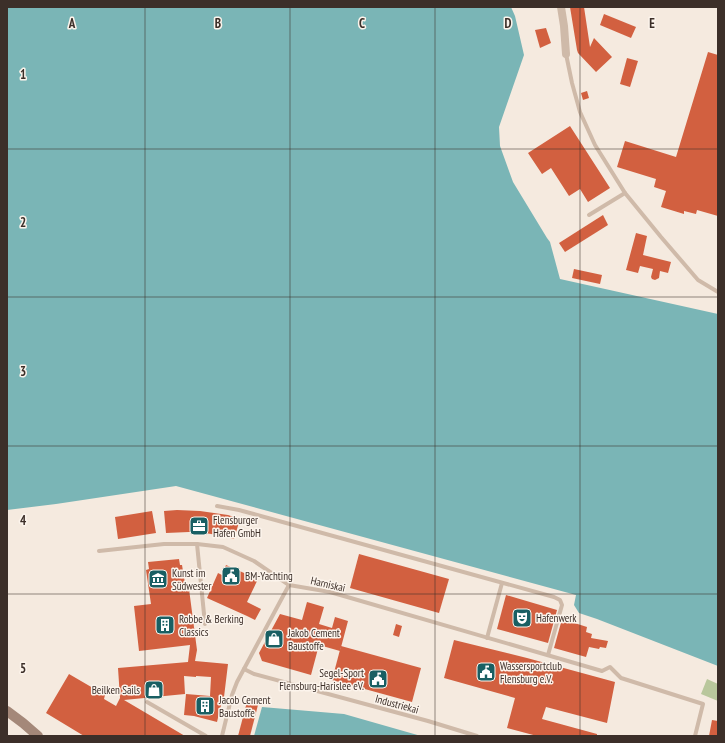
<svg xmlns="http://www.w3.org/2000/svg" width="725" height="743" font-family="'PT Sans Narrow',sans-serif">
	<rect width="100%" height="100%" fill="#f5eadf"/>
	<polygon fill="#b9c79c" points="707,679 718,684 718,701 701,694"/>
	<g fill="#7ab5b6">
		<polygon points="7,7 511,7 515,16 524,55 499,127 500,146 513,182 547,238 550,242 560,279 718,314 718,666 597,619 579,613 574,605 576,595 176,486 56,504 7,510"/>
		<polygon points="262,707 344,714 421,736 254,736"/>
	</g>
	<g fill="#d26040">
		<polygon points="570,7 584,7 590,47 594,38 612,57 596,72 578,53 577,50"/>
		<polygon points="604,14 636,27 631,38 600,25"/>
		<polygon points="546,28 551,43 540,48 535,30"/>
		<polygon points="708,52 718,55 718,216 697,210 696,214 684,211 684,214 661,207 666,191 654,187 656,179 617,167 625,141 676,157"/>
		<polygon points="627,58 638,61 630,87 620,84"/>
		<polygon points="587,91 589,98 583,100 581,93"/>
		<polygon points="570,126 610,188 588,202 580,189 569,196 551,168 542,174 528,153"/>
		<polygon points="603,215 608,225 565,252 559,243"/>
		<polygon points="636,233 647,236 643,255 671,262 668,273 660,271 659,278 655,280 652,279 651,277 653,269 640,266 638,273 626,270"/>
		<polygon points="574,269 602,275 600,284 572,278"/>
		<polygon points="177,510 200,511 228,515 240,519 234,539 223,536 199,532 189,532 166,533 164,511"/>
		<polygon points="152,511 156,533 118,539 115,517"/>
		<polygon points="359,554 449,579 439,613 350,588"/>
		<polygon points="179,559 180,565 182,565 186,589 189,589 197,650 195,661 228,664 224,697 223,697 217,722 194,716 184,715 186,694 210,696 211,677 196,676 196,677 184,676 185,694 124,700 185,736 84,736 46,713 69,674 105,695 104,699 116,706 120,698 118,668 188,662 190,645 139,651 134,606 151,604 146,570 149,569 148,562"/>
		<polygon points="226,565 258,579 247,602 261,609 255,620 247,616 207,598 218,573 222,575"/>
		<polygon points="506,595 557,610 548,643 497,629"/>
		<polygon points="307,602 324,607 319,624 332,628 335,617 348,621 340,651 319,645 311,675 262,661 259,653 280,614 302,620"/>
		<polygon points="562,619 587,627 586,632 592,634 591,638 608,641 606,648 600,647 599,649 589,647 586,657 554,648"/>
		<polygon points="396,624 402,626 399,637 393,635"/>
		<polygon points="454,640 527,658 615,682 607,723 546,707 542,719 597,734 597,736 537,736 507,728 515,698 444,678"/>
		<polygon points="341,646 421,668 412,702 332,680"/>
		<polygon points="248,698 259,701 250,736 238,736"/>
		<polygon points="712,720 718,721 718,736 709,736"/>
	</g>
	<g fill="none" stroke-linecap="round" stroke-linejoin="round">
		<g stroke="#cfbaa9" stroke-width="4">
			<polyline points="566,54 572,83 580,112 595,145 625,193 661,237 698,280 718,292"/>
			<polyline points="589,215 625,193"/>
			<polyline points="217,506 239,510 554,597 560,600 562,605 548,655"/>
			<polyline points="197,544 205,624"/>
			<polyline points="99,551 164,544 197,544 223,547 254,561 289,585 330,592 602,671 610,667 621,678 703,704 695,736"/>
			<polyline points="487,638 502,583"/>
			<polyline points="244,669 254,674 428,721 477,736"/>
			<polyline points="147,702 206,736"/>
			<polyline points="222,736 232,695 237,682 289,585"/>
		</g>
		<polyline stroke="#cfbaa9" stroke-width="8" points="561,7 564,26 566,54"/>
		<polyline stroke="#a48879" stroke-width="10" points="7,711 23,723 38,736"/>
	</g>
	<path fill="none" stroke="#3c2f29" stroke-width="1" stroke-opacity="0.55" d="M 145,7 L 145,736M 290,7 L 290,736M 435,7 L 435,736M 580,7 L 580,736M 7,149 L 718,149M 7,297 L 718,297M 7,446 L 718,446M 7,594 L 718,594"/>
	<defs>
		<g id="office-square" transform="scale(1)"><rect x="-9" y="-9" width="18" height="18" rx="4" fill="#195f63" stroke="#fcf4ec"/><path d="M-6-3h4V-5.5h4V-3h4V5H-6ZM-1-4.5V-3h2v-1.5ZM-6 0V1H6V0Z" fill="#fff"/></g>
		<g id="civic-square" transform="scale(1)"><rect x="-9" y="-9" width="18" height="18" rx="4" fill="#195f63" stroke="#fcf4ec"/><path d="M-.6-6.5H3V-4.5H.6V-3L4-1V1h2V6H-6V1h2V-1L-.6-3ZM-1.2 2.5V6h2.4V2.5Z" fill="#fff"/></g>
		<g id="museum-square" transform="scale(1)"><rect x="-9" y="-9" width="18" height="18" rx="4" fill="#195f63" stroke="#fcf4ec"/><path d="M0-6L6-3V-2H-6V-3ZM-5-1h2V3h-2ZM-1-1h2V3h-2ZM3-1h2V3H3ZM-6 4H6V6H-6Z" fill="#fff"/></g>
		<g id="theatre-square" transform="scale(1)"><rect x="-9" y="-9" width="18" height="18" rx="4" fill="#195f63" stroke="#fcf4ec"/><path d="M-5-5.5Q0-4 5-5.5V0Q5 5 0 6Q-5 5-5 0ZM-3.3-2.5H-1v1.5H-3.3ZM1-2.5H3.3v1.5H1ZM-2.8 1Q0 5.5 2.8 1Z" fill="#fff"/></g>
		<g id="building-square" transform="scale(1)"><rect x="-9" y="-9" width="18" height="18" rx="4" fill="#195f63" stroke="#fcf4ec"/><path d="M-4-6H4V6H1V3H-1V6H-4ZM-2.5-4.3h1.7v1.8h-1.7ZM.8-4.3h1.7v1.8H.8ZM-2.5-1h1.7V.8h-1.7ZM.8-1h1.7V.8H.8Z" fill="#fff"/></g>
		<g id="shop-square" transform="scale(1)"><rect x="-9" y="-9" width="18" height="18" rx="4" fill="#195f63" stroke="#fcf4ec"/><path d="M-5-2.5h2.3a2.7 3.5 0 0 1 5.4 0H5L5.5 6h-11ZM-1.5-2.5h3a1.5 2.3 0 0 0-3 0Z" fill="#fff"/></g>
	</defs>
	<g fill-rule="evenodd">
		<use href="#office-square" x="199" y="526"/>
		<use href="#civic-square" x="231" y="576"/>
		<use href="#museum-square" x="158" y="579"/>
		<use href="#theatre-square" x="522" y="618"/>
		<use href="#building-square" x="165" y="625"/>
		<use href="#shop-square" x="274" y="639"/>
		<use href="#civic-square" x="486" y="672"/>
		<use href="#civic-square" x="378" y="679"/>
		<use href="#shop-square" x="154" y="690"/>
		<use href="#building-square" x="205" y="706"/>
	</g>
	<g text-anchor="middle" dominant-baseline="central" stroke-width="3" stroke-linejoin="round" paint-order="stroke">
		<g font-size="11" fill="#3c2f29" stroke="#fcf4ec" text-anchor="start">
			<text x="213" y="520">Flensburger<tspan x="213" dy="13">Hafen GmbH</tspan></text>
			<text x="172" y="573">Kunst im<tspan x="172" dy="13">Südwester</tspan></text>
			<text x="245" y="576">BM-Yachting</text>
			<text x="536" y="618">Hafenwerk</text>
			<text x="179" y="619">Robbe &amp; Berking<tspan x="179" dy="13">Classics</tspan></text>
			<text x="288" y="633">Jakob Cement<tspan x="288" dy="13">Baustoffe</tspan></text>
			<text x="500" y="666">Wassersportclub<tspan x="500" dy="13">Flensburg e.V.</tspan></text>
			<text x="364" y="673" text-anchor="end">Segel-Sport<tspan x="364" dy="13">Flensburg-Harislee eV.</tspan></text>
			<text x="140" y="690" text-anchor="end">Beilken Sails</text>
			<text x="219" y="700">Jacob Cement<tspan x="219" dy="13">Baustoffe</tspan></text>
		</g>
		<g font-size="11" fill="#3c2f29" stroke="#fcf4ec">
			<text transform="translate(328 584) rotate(13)">Harniskai</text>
			<text transform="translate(397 704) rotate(15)">Industriekai</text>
		</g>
	</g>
	<g font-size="13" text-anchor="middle" font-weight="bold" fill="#3c2f29" stroke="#fcf4ec" stroke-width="3" stroke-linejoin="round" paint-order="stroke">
		<text x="72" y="28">A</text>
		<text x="218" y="28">B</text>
		<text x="362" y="28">C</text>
		<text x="508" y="28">D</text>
		<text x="652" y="28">E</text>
		<text x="23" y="79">1</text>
		<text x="23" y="227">2</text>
		<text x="23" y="376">3</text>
		<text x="23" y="525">4</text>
		<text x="23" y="673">5</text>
	</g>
	<rect width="725" height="743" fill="none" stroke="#3c2f29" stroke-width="16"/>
</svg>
